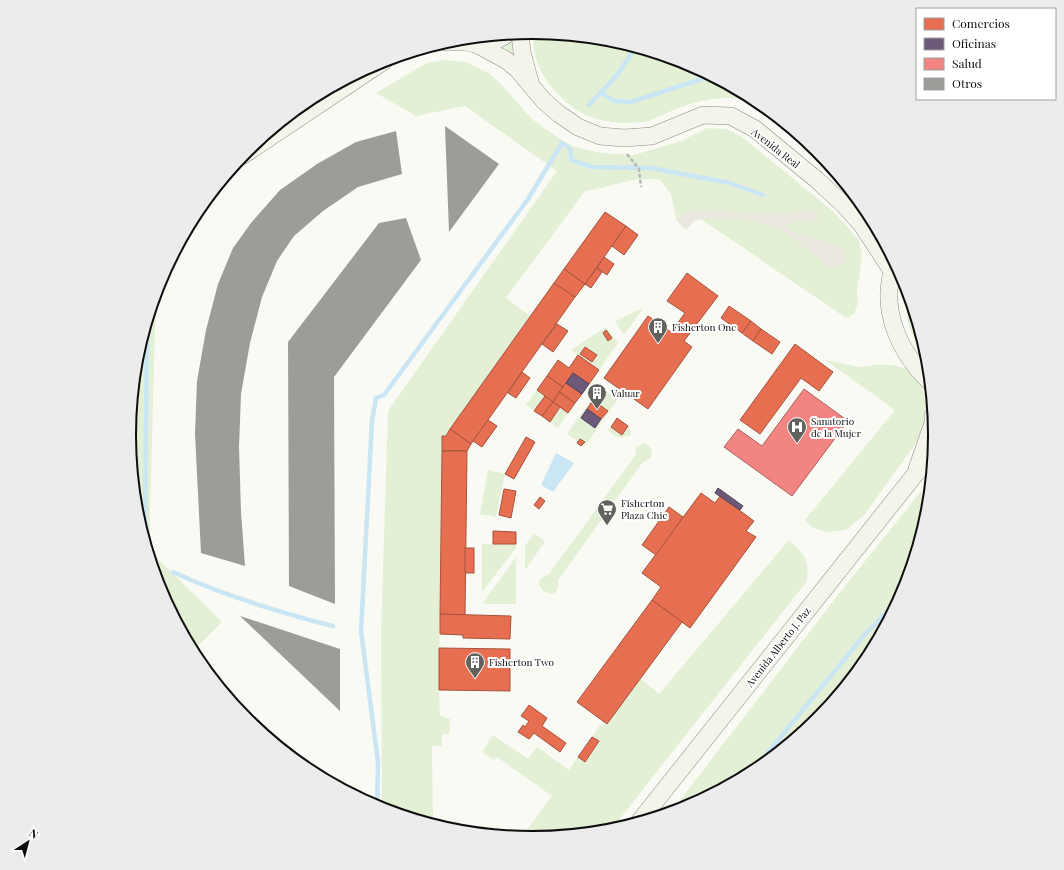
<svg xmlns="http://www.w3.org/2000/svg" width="1064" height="870" font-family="'Playfair Display',serif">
	<rect width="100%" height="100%" fill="#fafaf4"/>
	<g fill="#e3f0d5">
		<path d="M 533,32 L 611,40 L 686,63 L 759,103 C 733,94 705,98 679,108 C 667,112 656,119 645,122 C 639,123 632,122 626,123 C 600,123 579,115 561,97 C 541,77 533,60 533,32 Z"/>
		<polygon points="514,39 518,64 502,50"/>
		<path d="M 445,60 L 466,62 L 487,72 L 499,82 L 532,119 L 560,139 L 574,147 L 602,153 L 634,155 L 681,141 L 707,128 L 726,129 L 741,136 L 834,212 L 859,240 L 862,257 L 857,291 L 858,303 L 854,314 L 846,318 L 701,219 L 695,220 L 686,230 L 676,220 L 671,194 L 660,180 C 635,175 610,188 585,191 L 506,298 L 530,316 L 446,436 L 442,437 L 439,690 L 440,716 L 450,719 L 449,734 L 442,734 L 442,746 L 432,746 L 433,824 L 382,808 L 381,634 L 388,411 L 557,171 L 465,106 L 416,116 L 376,93 L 427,63 Z"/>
		<path d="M 905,284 L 927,357 L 927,358 C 909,338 903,311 905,284 Z"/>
		<polygon points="156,292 149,550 222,622 193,651 160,589 137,513 129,435 137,356"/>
		<polygon points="644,307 624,335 615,321"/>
		<polygon points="606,327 618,343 599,370 571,350"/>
		<polygon points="825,360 859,367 873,365 892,365 908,369 919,382 927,400 925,421 916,443 865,514 846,530 826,532 811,527 805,520 895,410"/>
		<polygon points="600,387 618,399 585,446 567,434"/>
		<polygon points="537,390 545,396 534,411 526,405"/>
		<polygon points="560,407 568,413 558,428 550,422"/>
		<polygon points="628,426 631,435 619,438 608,431 611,427 622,435"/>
		<path d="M 645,443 L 652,449 L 651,458 L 643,462 L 558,580 C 563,609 521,584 549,574 L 635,456 L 636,447 Z"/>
		<polygon points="488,470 505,474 496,517 480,514"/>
		<polygon points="931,479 927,514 904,589 869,655 815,722 756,770 686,807 671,812 841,591"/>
		<polygon points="534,533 545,542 525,570 525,546"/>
		<path d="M 789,540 C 805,556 809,557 807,581 L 611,830 L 532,838 L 522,837 L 552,796 L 497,757 L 494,760 L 482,752 L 493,735 L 528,759 L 537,747 L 569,770 L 578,757 L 585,762 L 599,741 L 592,737 L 600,725 L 607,724 L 640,678 L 659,694 Z"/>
		<polygon points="482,544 516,544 516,548 482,592"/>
		<polygon points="516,557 516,604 482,604"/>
	</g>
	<polygon fill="#ebe9df" points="811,208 820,215 816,221 796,220 787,225 798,234 840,246 844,249 845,261 838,268 828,266 781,229 748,220 701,219 695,220 686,230 676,220 687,212 703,210 760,214 809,211"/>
	<polygon fill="#cae5f4" points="556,453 574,463 553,492 541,485"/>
	<g fill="#e76f51" stroke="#a6523d">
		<polygon points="605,212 626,226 585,284 564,269"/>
		<polygon points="626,226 638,235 624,255 612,246"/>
		<polygon points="604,257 614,264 607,275 597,268"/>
		<polygon points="597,268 602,272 591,288 585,284"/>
		<polygon points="564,269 585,284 575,297 554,283"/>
		<polygon points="687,273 718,296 684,341 692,347 648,409 604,378 648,316 671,332 685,313 667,301"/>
		<polygon points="554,283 575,297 471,444 450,429"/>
		<polygon points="729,306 751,321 742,333 721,318"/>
		<polygon points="751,321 761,329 753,341 742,333"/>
		<polygon points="557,324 568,331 553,352 542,344"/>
		<polygon points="761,329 780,342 772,354 753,341"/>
		<polygon points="606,330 612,338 608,341 603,333"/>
		<polygon points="795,344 833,372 819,391 801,378 760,434 740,420"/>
		<polygon points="585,347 597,355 592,362 580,354"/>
		<polygon points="578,355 599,370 589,384 573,373 563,387 547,376 558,360 569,368"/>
		<polygon points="522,372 530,378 516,398 508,393"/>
		<polygon points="547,376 563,387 553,402 537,390"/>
		<polygon points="566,383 582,394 575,403 559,392"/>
		<polygon points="559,392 575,403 568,413 553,402"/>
		<polygon points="545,396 553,402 542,416 534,411"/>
		<polygon points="593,400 608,411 601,419 587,409"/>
		<polygon points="553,402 560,407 550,422 542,416"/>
		<polygon points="617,418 628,426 622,435 611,427"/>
		<polygon points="488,420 497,426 482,447 473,441"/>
		<polygon points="450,429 471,444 467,451 442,451 442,436 446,436"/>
		<polygon points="526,437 535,442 514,479 505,474"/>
		<polygon points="580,439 585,442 581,446 577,443"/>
		<polygon points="442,451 467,451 465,615 440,614"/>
		<polygon points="504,489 516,491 511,518 499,515"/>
		<polygon points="701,493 715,503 720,496 754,521 746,531 756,537 690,628 652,600 661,587 642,573"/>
		<polygon points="540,497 545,501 539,509 534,505"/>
		<polygon points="669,507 683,517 656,555 642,545"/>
		<polygon points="493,531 516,532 516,544 493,544"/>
		<rect x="465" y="548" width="9" height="25"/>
		<polygon points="652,600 682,622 607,724 577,702"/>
		<polygon points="440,614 511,616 510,639 463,638 463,635 440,634"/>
		<polygon points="439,648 510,649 510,691 439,690"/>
		<polygon points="529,705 547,718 542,726 566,743 560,752 534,733 529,739 518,732 523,725 525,727 529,721 521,716"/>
		<polygon points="592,737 599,741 585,762 578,757"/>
	</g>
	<g fill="#6d597a" stroke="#50425a">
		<polygon points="573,373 589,384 582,394 566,383"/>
		<polygon points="587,409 601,419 595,428 581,418"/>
		<polygon points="718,488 743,506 740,510 715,493"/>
	</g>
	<polygon fill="#f28482" stroke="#ae615f" points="804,389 848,421 792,496 724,447 738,429 762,446"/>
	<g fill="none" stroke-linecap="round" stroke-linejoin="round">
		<g stroke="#cae5f4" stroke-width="4.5">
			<polyline points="602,93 614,101 631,102 711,76"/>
			<polyline points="589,105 617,75 636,47"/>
			<polyline points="145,540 147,323"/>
			<path d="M 173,572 C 225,596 278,612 333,626"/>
			<polyline points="752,772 866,633 899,600"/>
			<polyline points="377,807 378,762 361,631 372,421 376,398 384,395 528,199 562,143 571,150 571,160 592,167 651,168 730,183 763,195"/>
		</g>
	</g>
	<g fill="#9e9c99">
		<polygon points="445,126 499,164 449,232"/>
		<polygon points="396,131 402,174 358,187 323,211 294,236 277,261 262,297 250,343 241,394 239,447 241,512 245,566 201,553 195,434 197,381 206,330 218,284 233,248 251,223 280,190 317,164 356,142"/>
		<polygon points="406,218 421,260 334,377 335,604 289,586 288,342 379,223"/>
		<polygon points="240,616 340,649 340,711"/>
	</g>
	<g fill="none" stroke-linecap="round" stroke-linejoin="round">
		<g stroke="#8b8b88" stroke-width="18">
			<g id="secondary">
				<polyline points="520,33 522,52 530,82"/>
				<path d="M 461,39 C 475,48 494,44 507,34"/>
				<polyline points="444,42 466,42"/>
				<polyline points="476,44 506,60 517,69 544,101 559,114 578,127 600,136 624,138 652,136 703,115 731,116 755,129 817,180 844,205 862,225 892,271"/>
				<polyline points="242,156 384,61"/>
				<path d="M 895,264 C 878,307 899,352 930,382"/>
				<polyline points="917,469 933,423 933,416"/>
				<polyline points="639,822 917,472 933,457"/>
			</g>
		</g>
		<polyline stroke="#b8b8b7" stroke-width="2.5" stroke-dasharray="4 2" stroke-linecap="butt" points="627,154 639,169 641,187"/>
		<use href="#secondary" stroke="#f5f4eb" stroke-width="17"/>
	</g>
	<defs>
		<g id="building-pin" transform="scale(1)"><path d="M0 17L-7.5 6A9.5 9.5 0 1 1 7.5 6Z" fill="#61615e" stroke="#fff"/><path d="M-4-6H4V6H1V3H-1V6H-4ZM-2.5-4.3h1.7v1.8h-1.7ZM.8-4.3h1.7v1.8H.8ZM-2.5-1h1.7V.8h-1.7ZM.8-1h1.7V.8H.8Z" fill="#fff"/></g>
		<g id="hospital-pin" transform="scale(1)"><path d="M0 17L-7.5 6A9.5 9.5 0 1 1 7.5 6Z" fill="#61615e" stroke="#fff"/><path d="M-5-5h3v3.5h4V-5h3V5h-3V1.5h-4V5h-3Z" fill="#fff"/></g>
		<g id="supermarket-pin" transform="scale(1)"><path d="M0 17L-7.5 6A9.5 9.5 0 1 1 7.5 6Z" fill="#61615e" stroke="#fff"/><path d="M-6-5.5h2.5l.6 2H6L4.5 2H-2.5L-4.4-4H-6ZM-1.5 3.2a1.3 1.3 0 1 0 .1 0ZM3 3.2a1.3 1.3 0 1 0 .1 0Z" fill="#fff"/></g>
	</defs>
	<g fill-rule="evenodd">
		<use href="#building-pin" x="658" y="327"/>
		<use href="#building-pin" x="597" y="393"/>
		<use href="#hospital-pin" x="797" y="427"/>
		<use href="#supermarket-pin" x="607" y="509"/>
		<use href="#building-pin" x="475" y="662"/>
	</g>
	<g text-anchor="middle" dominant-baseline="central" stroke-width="4" stroke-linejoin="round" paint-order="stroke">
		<g font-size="10" fill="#0e0e0e" stroke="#fff">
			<text transform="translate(776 148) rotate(38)">Avenida Real</text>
			<text transform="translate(778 647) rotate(-52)">Avenida Alberto J. Paz</text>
		</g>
		<g font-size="10" fill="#0e0e0e" stroke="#fff" text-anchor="start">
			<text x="672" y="327">Fisherton One</text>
			<text x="611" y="393">Valuar</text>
			<text x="811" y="421">Sanatorio<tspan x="811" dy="12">de la Mujer</tspan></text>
			<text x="621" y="503">Fisherton<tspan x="621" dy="12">Plaza Chic</tspan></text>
			<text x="489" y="662">Fisherton Two</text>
		</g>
	</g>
	<path d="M0 0H1064V870H0ZM136 435a396 396 0 1 1 792 0a396 396 0 1 1-792 0Z" fill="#ececec" fill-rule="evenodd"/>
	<path fill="none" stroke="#0e0e0e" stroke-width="2" d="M136 435a396 396 0 1 1 792 0a396 396 0 1 1-792 0Z"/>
	<rect x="916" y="8" width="140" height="92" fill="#ffffff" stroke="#9f9f9f"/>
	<rect x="924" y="18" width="20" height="12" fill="#e76f51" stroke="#9f9f9f"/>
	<text x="952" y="28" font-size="12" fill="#0e0e0e">Comercios</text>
	<rect x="924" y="38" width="20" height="12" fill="#6d597a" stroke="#9f9f9f"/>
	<text x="952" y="48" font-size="12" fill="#0e0e0e">Oficinas</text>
	<rect x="924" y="58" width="20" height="12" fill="#f28482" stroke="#9f9f9f"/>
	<text x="952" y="68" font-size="12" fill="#0e0e0e">Salud</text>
	<rect x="924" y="78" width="20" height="12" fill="#9e9c99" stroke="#9f9f9f"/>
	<text x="952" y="88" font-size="12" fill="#0e0e0e">Otros</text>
	<g transform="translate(28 842) rotate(36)" stroke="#ffffff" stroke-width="3" paint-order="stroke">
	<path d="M0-3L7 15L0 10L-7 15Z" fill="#0e0e0e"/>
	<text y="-6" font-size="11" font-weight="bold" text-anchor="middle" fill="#0e0e0e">N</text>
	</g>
</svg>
